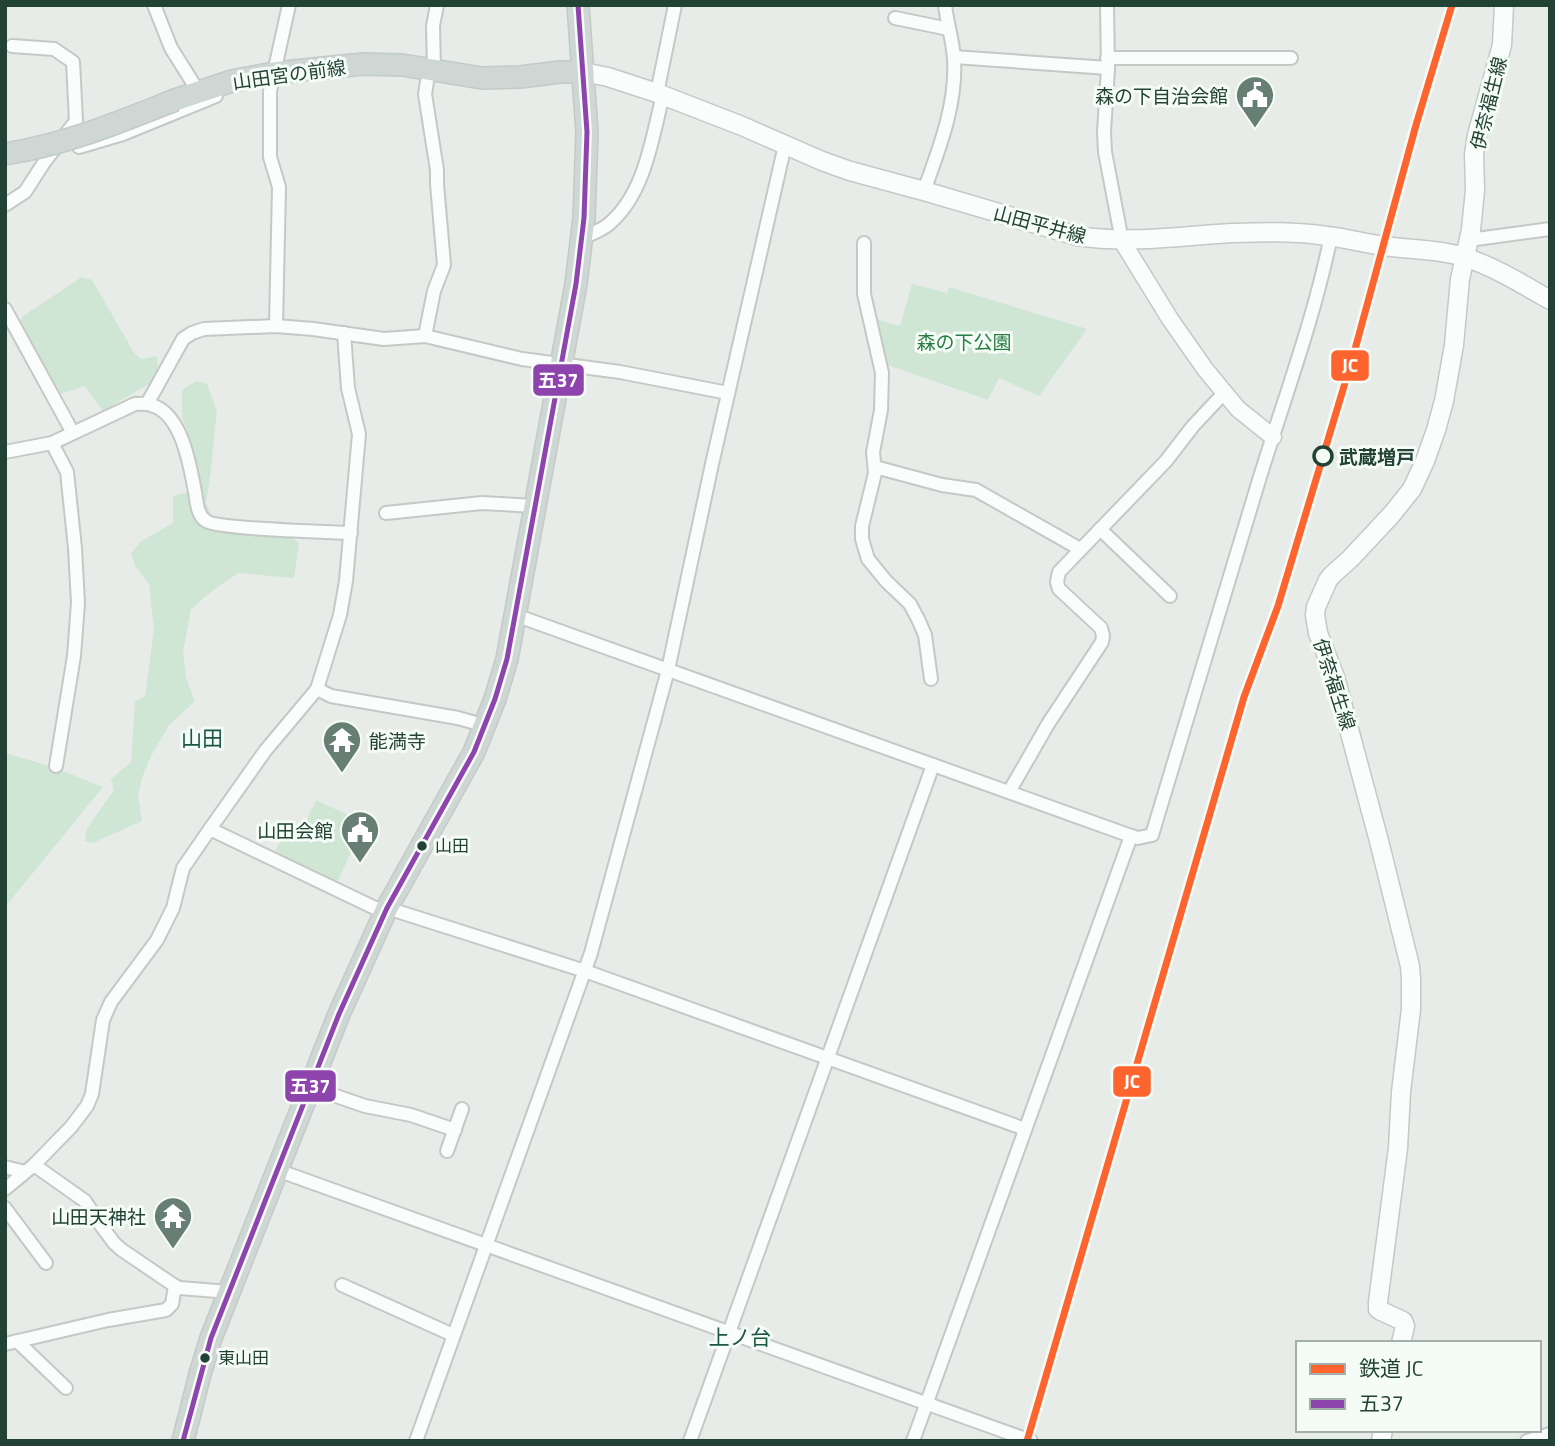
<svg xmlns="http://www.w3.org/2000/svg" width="1555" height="1446" font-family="'Titillium Web','Noto Sans JP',sans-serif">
	<rect width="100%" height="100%" fill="#e7ece9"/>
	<g fill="#cfe6d4">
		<polygon points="82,277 92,280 133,351 141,359 157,356 158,369 152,382 103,411 85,386 57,395 17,325 23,316"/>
		<polygon points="912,284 947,293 949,287 1087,329 1039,396 999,378 988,400 885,364 872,318 900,326"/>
		<polygon points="196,381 207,384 217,411 211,469 206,503 213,519 289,533 299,544 294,578 238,573 212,591 191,609 183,652 186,678 195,701 169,725 151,756 142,778 138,796 142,821 93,843 85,841 87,828 114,790 111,779 131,762 135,701 145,696 154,629 149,584 135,566 131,554 140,542 173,523 173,496 199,489 191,443 182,417 182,390"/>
		<polygon points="5,753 53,767 103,787 5,907"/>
		<polygon points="316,800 365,823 336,884 274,854 288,825 301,831"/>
	</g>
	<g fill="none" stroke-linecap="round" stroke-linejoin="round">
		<g stroke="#c4c9c6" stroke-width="16">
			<g id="minor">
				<polyline points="154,5 171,48 198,91"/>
				<polyline points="1107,5 1108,68 1104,132 1105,152 1122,241"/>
				<polyline points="895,18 949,29"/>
				<polyline points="954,57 1108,68"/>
				<polyline points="1107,58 1291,58"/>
				<polyline points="434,70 433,26 437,5"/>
				<polyline points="657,93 675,5"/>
				<polyline points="79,147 123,134 216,96"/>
				<path d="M 924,191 C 939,149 957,104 954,59 C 953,41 947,23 945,5"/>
				<polyline points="5,205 25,192 45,161 76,121 73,62 54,49 12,46"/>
				<path d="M 581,239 C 590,234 603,230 610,223 C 645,193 652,138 663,95"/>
				<polyline points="1469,240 1550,229"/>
				<polyline points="864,243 864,294 882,373 881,410 873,452 875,473 862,526 862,539 868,559 886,581 910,604 918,619 925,635 931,679"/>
				<polyline points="5,309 73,433"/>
				<polyline points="276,326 279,187 270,157 270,91 289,5"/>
				<polyline points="425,336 434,291 444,265 437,184 437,170 425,94 429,69"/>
				<polyline points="147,404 183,339 192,333 204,329 276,326 313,329 384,339 425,336 522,359 620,372 728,393"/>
				<polyline points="52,443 67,472 75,548 78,603 74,656 56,766"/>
				<path d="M 5,452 L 52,443 L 135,404 C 140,404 146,403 151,405 C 182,413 190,466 195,492 C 197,503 197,515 206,521 C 217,529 329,532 351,533"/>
				<polyline points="875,467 942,485 976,490 1080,549"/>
				<polyline points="386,513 482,503 536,506"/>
				<polyline points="1100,529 1170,596"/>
				<path d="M 515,615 L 1131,836 L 1138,838 L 1152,835 C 1188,717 1223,598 1259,480 C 1284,399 1314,319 1331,236"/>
				<polyline points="317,689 331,696 458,718 486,726"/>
				<polyline points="1009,792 1048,724 1102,642 1103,636 1101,628 1059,589 1057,582 1059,572 1166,461 1193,426 1224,393"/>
				<polyline points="210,829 265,751 317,689 340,615 346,581 359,434 348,388 344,333"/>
				<polyline points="310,1087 365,1106 411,1115 455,1130"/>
				<polyline points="447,1151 462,1109"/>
				<polyline points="34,1165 85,1201 100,1224 114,1243 122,1250 175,1286"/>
				<polyline points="5,1167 25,1172"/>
				<polyline points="277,1170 1031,1441"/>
				<polyline points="5,1189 34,1165 71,1127 87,1106 92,1094 103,1020 111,1002 157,940 173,908 183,868 210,829 375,908 387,908 585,971 1025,1129"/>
				<polyline points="5,1208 46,1263"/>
				<polyline points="342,1285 453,1335"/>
				<polyline points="17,1341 66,1388"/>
				<polyline points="5,1344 108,1320 166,1310 172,1304 175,1286 180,1288 229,1292"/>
				<polyline points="416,1441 591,953 668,670 712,464 785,145"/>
				<polyline points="690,1441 933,765"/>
				<polyline points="913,1441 1131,836"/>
				<polyline points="1527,1441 1550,1434"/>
			</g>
		</g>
		<g stroke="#c4c9c6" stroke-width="19">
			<polyline id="tertiary" points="1122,241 1170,319 1205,369 1238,409 1273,437"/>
		</g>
		<g stroke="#c2cac6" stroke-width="21">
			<g id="secondary">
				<path d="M 583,72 L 608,77 L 657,93 L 742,126 L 822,161 L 850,171 L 924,191 L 1077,236 C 1129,244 1180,236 1232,233 C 1264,232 1295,231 1327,236 C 1347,238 1366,244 1385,246 C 1412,250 1439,249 1464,257 C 1495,267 1522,284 1550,300"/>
				<polyline points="1401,1343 1405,1326 1403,1321 1381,1311 1378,1309 1378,1302 1398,1148 1401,1092 1411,1009 1411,979 1410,966 1379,841 1335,677 1318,633 1315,615 1316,607 1328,580 1332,575 1350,559 1392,514 1412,489 1425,461 1436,430 1444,401 1454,345 1460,279 1471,230 1475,190 1474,154 1477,135 1502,45 1504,5"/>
				<polyline points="1381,1441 1383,1430"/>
			</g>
		</g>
		<g stroke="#c2cbc7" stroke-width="24">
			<g id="primary">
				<polyline points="175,100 232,81 274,73 363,64 402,65 482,78 520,77 560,72 583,72"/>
				<polyline points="183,1441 200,1374 211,1338 339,1014 387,908 474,752 495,699 507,659 576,284 584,218 587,132 578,5"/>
			</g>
		</g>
		<use href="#minor" stroke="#fbfcfc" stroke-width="12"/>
		<use href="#tertiary" stroke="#fbfcfc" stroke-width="16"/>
		<use href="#secondary" stroke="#fbfcfc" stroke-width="18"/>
		<use href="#primary" stroke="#ced7d4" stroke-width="21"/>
		<g stroke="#c2cbc7" stroke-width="24" stroke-linecap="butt">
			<path id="primary-bridge" d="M 5,154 C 67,144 117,123 175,100"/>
		</g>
		<use href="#primary-bridge" stroke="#ced7d4" stroke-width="21"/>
		<g stroke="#f5fbf7" stroke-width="10">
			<polyline id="bus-1" points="183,1441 211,1338 339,1014 387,908 474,752 495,699 507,659 576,284 584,218 587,132 578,5"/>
		</g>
		<use href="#bus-1" stroke="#8e44ad" stroke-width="5"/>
		<g stroke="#f5fbf7" stroke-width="12">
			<polyline id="rail-1" points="1027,1441 1244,697 1278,606 1354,353 1416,125 1452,5"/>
		</g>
		<use href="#rail-1" stroke="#fe642e" stroke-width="7"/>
	</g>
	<defs>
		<g id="civic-pin" transform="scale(2.0125)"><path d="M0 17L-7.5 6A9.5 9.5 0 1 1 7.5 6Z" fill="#677e75" stroke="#f5fbf7"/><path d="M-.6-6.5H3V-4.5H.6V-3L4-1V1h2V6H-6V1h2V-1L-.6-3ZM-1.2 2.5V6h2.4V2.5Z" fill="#fff"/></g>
		<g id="temple-pin" transform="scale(2.0125)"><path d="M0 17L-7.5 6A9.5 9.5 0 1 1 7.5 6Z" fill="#677e75" stroke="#f5fbf7"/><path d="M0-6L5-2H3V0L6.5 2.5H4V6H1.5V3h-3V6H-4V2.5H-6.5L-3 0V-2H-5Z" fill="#fff"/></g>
	</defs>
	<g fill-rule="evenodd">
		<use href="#civic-pin" x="1255" y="95"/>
		<use href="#temple-pin" x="342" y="740"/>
		<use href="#civic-pin" x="360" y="830"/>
		<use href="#temple-pin" x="173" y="1216"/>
	</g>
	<circle fill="#f5fbf7" stroke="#224236" stroke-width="3.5" cx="1323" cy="456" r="9"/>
	<g fill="#224236" stroke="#f5fbf7" stroke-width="2.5">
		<circle cx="422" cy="846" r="6"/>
		<circle cx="205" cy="1358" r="6"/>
	</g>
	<g text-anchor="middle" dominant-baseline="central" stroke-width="6" stroke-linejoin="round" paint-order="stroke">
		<g font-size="17" fill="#224236" stroke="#f5fbf7" text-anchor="start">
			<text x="435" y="846">山田</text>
			<text x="218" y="1358">東山田</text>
		</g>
		<g font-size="19" fill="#224236" stroke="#f5fbf7">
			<text transform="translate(289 74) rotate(-8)">山田宮の前線</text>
			<text transform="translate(1488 103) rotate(-76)">伊奈福生線</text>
			<text transform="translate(1040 224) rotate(15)">山田平井線</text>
			<text transform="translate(1335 684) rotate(72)">伊奈福生線</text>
		</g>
		<g font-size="19" fill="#224236" stroke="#f5fbf7" text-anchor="end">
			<text x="1228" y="95">森の下自治会館</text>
			<text x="369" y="740" text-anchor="start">能満寺</text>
			<text x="333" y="830">山田会館</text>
			<text x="146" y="1216">山田天神社</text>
		</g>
		<g font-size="19" fill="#287d41" stroke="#f5fbf7">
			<text x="964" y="341">森の下公園</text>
		</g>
		<g font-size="19" font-weight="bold" fill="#224236" stroke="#f5fbf7" text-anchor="start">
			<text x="1339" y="456">武蔵増戸</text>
		</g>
		<g font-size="21" fill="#1b5743" stroke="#f5fbf7">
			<text x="202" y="738">山田</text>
			<text x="740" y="1337">上ノ台</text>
		</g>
	</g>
	<g stroke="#f5fbf7" stroke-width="2.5">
		<rect x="1330" y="349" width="40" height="33" rx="7" fill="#fe642e"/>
		<rect x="532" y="363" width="53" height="34" rx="7" fill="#8e44ad"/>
		<rect x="1112" y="1065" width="40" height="33" rx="7" fill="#fe642e"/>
		<rect x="284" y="1069" width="53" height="34" rx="7" fill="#8e44ad"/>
	</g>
	<g font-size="19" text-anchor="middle" font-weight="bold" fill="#fff">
		<text x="1350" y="372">JC</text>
		<text x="558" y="387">五37</text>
		<text x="1132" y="1088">JC</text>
		<text x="310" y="1093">五37</text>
	</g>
	<rect width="1555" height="1446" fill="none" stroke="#224236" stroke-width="14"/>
	<rect x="1296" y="1341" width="245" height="91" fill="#f5fbf7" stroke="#a1b1aa" stroke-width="2"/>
	<rect x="1310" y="1364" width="35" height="10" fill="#fe642e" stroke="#a1b1aa" stroke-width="2"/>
	<text x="1359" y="1376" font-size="21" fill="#224236">鉄道 JC</text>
	<rect x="1310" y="1399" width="35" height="10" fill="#8e44ad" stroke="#a1b1aa" stroke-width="2"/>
	<text x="1359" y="1411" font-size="21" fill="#224236">五37</text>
</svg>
